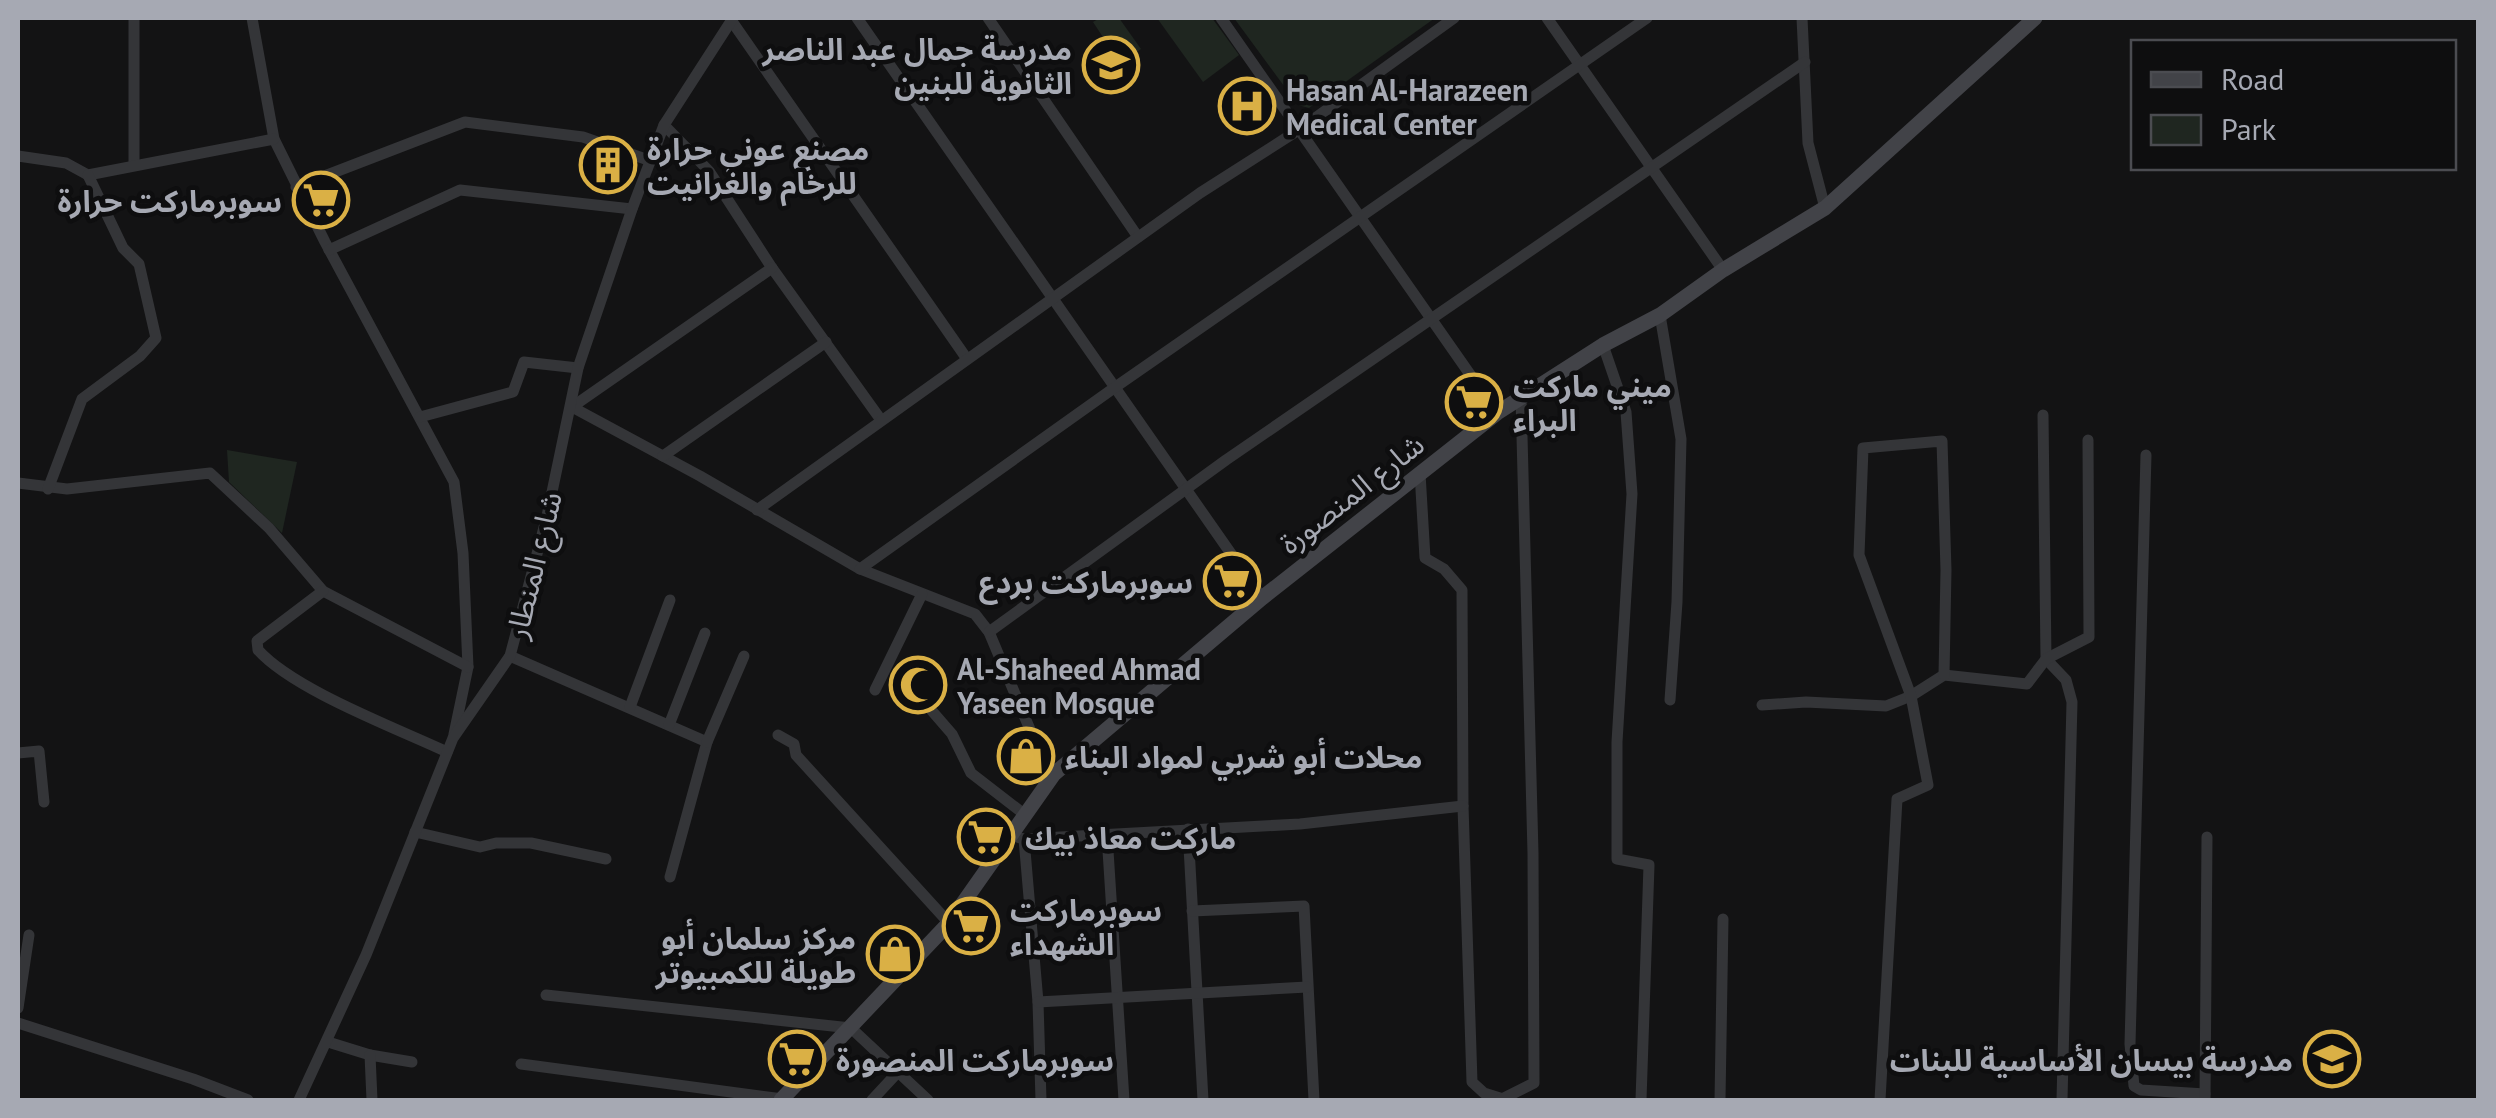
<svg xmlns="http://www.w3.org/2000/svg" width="2496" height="1118" font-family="'PT Sans','Noto Sans Arabic',sans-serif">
	<rect width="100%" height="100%" fill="#131314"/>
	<g fill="#1f2620">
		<polygon points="1100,18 1119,18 1141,49 1120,63 1093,22"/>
		<polygon points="1157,18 1212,18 1239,55 1203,82"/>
		<polygon points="1234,18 1435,18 1309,108 1298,105"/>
		<polygon points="227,450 297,462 282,533 229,482"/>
	</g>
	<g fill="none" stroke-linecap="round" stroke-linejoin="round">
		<g stroke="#343538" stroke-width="11">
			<polyline points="134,18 134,165"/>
			<polyline points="252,18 274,139 325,242 454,482 463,553 468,667 454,734"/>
			<polyline points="857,18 1262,598"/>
			<polyline points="988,18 1138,237"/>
			<polyline points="1221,18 1497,413"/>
			<polyline points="1547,18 1723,270"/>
			<polyline points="1802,18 1808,143 1825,208"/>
			<polyline points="731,20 967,359"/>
			<polyline points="664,125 709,171 772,268 881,420"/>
			<polyline points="18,156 66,163 88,175 274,139"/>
			<polyline points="296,187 465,122 583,137 651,161"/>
			<polyline points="329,250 460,190 632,209"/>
			<polyline points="772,268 572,407 700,476 860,569 975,614 989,632 1034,739 1054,774"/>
			<polyline points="1660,315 1681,439 1677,602 1670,700"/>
			<polyline points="1603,345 1626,412 1632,494 1617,742 1617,859 1649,865 1641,1100"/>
			<polyline points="2043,415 2046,659 2066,680 2072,702 2062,1100"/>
			<polyline points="420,417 513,392 524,362 578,368"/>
			<polyline points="2146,455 2130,1044 2134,1086 2141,1090 2205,1094"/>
			<polyline points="663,456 826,342"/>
			<polyline points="1420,473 1425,558 1444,569 1462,590 1463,806 1472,1082 1484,1093 1500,1098"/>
			<polyline points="18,483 67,489 210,473 269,528 323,591 468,667"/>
			<polyline points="48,489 82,399 140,356 156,338 139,264 123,248 88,175"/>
			<polyline points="757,510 1200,193 1300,129 1454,18"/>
			<polyline points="860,569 1114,388 1647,18"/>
			<path d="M 323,591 L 257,641 L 258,650 C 294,690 396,728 447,752"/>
			<polyline points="989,632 1226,460 1805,62"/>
			<polyline points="510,656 707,742 670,877"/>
			<polyline points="875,690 922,594"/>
			<polyline points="1762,705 1806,702 1886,706 1911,696 1944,675 2027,684 2046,659 2089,637 2088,440"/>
			<polyline points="630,707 670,600"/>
			<polyline points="932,711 952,734 971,773 1024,814"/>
			<polyline points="669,725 705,633"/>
			<polyline points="778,735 794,744 796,755 949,923"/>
			<polyline points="707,742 744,656"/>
			<polyline points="18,753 39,751 44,802"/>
			<polyline points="1188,829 1203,1100"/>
			<polyline points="415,832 480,847 496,843 531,843 606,859"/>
			<polyline points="1010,835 1024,839 1300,824 1463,806"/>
			<polyline points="1107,835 1124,1100"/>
			<polyline points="1024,839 1038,1002 1041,1100"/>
			<polyline points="1192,911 1304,906 1314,1100"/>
			<polyline points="546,995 851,1028 928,1100"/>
			<polyline points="1038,1002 1307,987"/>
			<polyline points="18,1008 29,935"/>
			<polyline points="18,1023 193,1079 248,1100"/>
			<polyline points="328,1042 370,1055 412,1062"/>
			<polyline points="370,1055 372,1100"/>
			<polyline points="521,1064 783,1099"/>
			<polyline points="299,1100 366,955 453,738 510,656 547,516 578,368 632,209 664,125 733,18"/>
			<polyline points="872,1100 898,1072"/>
			<polyline points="1500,1100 1534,1083 1533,853 1521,398"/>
			<polyline points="1720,1100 1723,919"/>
			<polyline points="1880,1100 1897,799 1928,785 1911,696 1859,555 1863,448 1942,441 1946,570 1944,675"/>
			<polyline points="2205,1100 2207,837"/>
		</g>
		<polyline stroke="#424348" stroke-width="15" points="781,1100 949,923 1054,774 1262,598 1497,413 1603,345 1660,315 1723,270 1825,208 2035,18"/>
	</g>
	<defs>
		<g id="school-ring" transform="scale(2.875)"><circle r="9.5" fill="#0e0e0f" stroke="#dab045" stroke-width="1.5"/><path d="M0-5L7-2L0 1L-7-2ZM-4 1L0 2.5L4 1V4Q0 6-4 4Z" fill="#dab045"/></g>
		<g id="hospital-ring" transform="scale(2.875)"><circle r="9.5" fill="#0e0e0f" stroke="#dab045" stroke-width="1.5"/><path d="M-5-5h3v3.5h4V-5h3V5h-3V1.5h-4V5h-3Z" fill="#dab045"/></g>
		<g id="building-ring" transform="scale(2.875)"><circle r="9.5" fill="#0e0e0f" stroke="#dab045" stroke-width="1.5"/><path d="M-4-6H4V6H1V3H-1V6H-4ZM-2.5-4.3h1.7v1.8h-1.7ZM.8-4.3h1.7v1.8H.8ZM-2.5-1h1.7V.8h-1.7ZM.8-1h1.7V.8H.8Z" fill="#dab045"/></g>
		<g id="supermarket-ring" transform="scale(2.875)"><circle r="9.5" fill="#0e0e0f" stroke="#dab045" stroke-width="1.5"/><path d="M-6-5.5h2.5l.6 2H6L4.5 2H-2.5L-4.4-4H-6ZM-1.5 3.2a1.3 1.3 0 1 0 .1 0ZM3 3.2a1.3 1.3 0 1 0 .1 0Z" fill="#dab045"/></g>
		<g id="mosque-ring" transform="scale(2.875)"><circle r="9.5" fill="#0e0e0f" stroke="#dab045" stroke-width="1.5"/><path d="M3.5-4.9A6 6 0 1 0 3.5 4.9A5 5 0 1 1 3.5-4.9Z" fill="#dab045"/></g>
		<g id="shop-ring" transform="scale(2.875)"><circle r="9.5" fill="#0e0e0f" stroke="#dab045" stroke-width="1.5"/><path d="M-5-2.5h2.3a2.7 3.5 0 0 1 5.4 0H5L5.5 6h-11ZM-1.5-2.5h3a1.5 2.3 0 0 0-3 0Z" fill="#dab045"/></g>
	</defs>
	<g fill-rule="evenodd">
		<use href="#school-ring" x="1111" y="65"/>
		<use href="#hospital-ring" x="1247" y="106"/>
		<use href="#building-ring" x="608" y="165"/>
		<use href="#supermarket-ring" x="321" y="200"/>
		<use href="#supermarket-ring" x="1474" y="402"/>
		<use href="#supermarket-ring" x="1232" y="581"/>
		<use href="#mosque-ring" x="918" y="685"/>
		<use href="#shop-ring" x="1026" y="756"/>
		<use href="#supermarket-ring" x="986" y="837"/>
		<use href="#supermarket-ring" x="971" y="926"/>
		<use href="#shop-ring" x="895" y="954"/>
		<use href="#supermarket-ring" x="797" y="1059"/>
		<use href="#school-ring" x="2332" y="1059"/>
	</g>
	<g text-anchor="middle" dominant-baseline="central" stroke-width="9" stroke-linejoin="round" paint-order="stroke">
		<g font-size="30" font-weight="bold" fill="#a6a9b3" stroke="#0e0e0f" text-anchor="start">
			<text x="1072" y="48" text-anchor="end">مدرسة جمال عبد الناصر<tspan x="1072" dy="34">الثانوية للبنين</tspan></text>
			<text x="1286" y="89">Hasan Al-Harazeen<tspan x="1286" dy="34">Medical Center</tspan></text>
			<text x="647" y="148">مصنع عوني حرارة<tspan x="647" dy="34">للرخام والغرانيت</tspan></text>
			<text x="282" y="200" text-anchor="end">سوبرماركت حرارة</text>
			<text x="1513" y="385">ميني ماركت<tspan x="1513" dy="34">البراء</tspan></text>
			<text x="1193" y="581" text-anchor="end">سوبرماركت بردع</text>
			<text x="957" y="668">Al-Shaheed Ahmad<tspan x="957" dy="34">Yaseen Mosque</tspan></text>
			<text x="1065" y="756">محلات أبو شربي لمواد البناء</text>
			<text x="1025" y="837">ماركت معاذ بيك</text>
			<text x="1010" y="909">سوبرماركت<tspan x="1010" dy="34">الشهداء</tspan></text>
			<text x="856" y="937" text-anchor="end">مركز سلمان أبو<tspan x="856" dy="34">طويلة للكمبيوتر</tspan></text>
			<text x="836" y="1059">سوبرماركت المنصورة</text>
			<text x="2293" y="1059" text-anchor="end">مدرسة بيسان الأساسية للبنات</text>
		</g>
		<g font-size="30" fill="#a6a9b3" stroke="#0e0e0f">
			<text transform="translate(1351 493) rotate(-38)">شارع المنصورة</text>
			<text transform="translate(533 565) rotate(-76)">شارع المنطار</text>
		</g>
	</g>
	<rect width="2496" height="1118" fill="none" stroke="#a6a9b3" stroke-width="40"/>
	<rect x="2131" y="40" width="325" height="130" fill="#0e0e0f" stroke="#4b4c51" stroke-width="2.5"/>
	<rect x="2151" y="72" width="50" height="15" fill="#424348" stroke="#4b4c51" stroke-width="2.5"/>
	<text x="2221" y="90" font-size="30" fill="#a6a9b3">Road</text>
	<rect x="2151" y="115" width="50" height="30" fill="#1f2620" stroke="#4b4c51" stroke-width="2.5"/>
	<text x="2221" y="140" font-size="30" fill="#a6a9b3">Park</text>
</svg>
